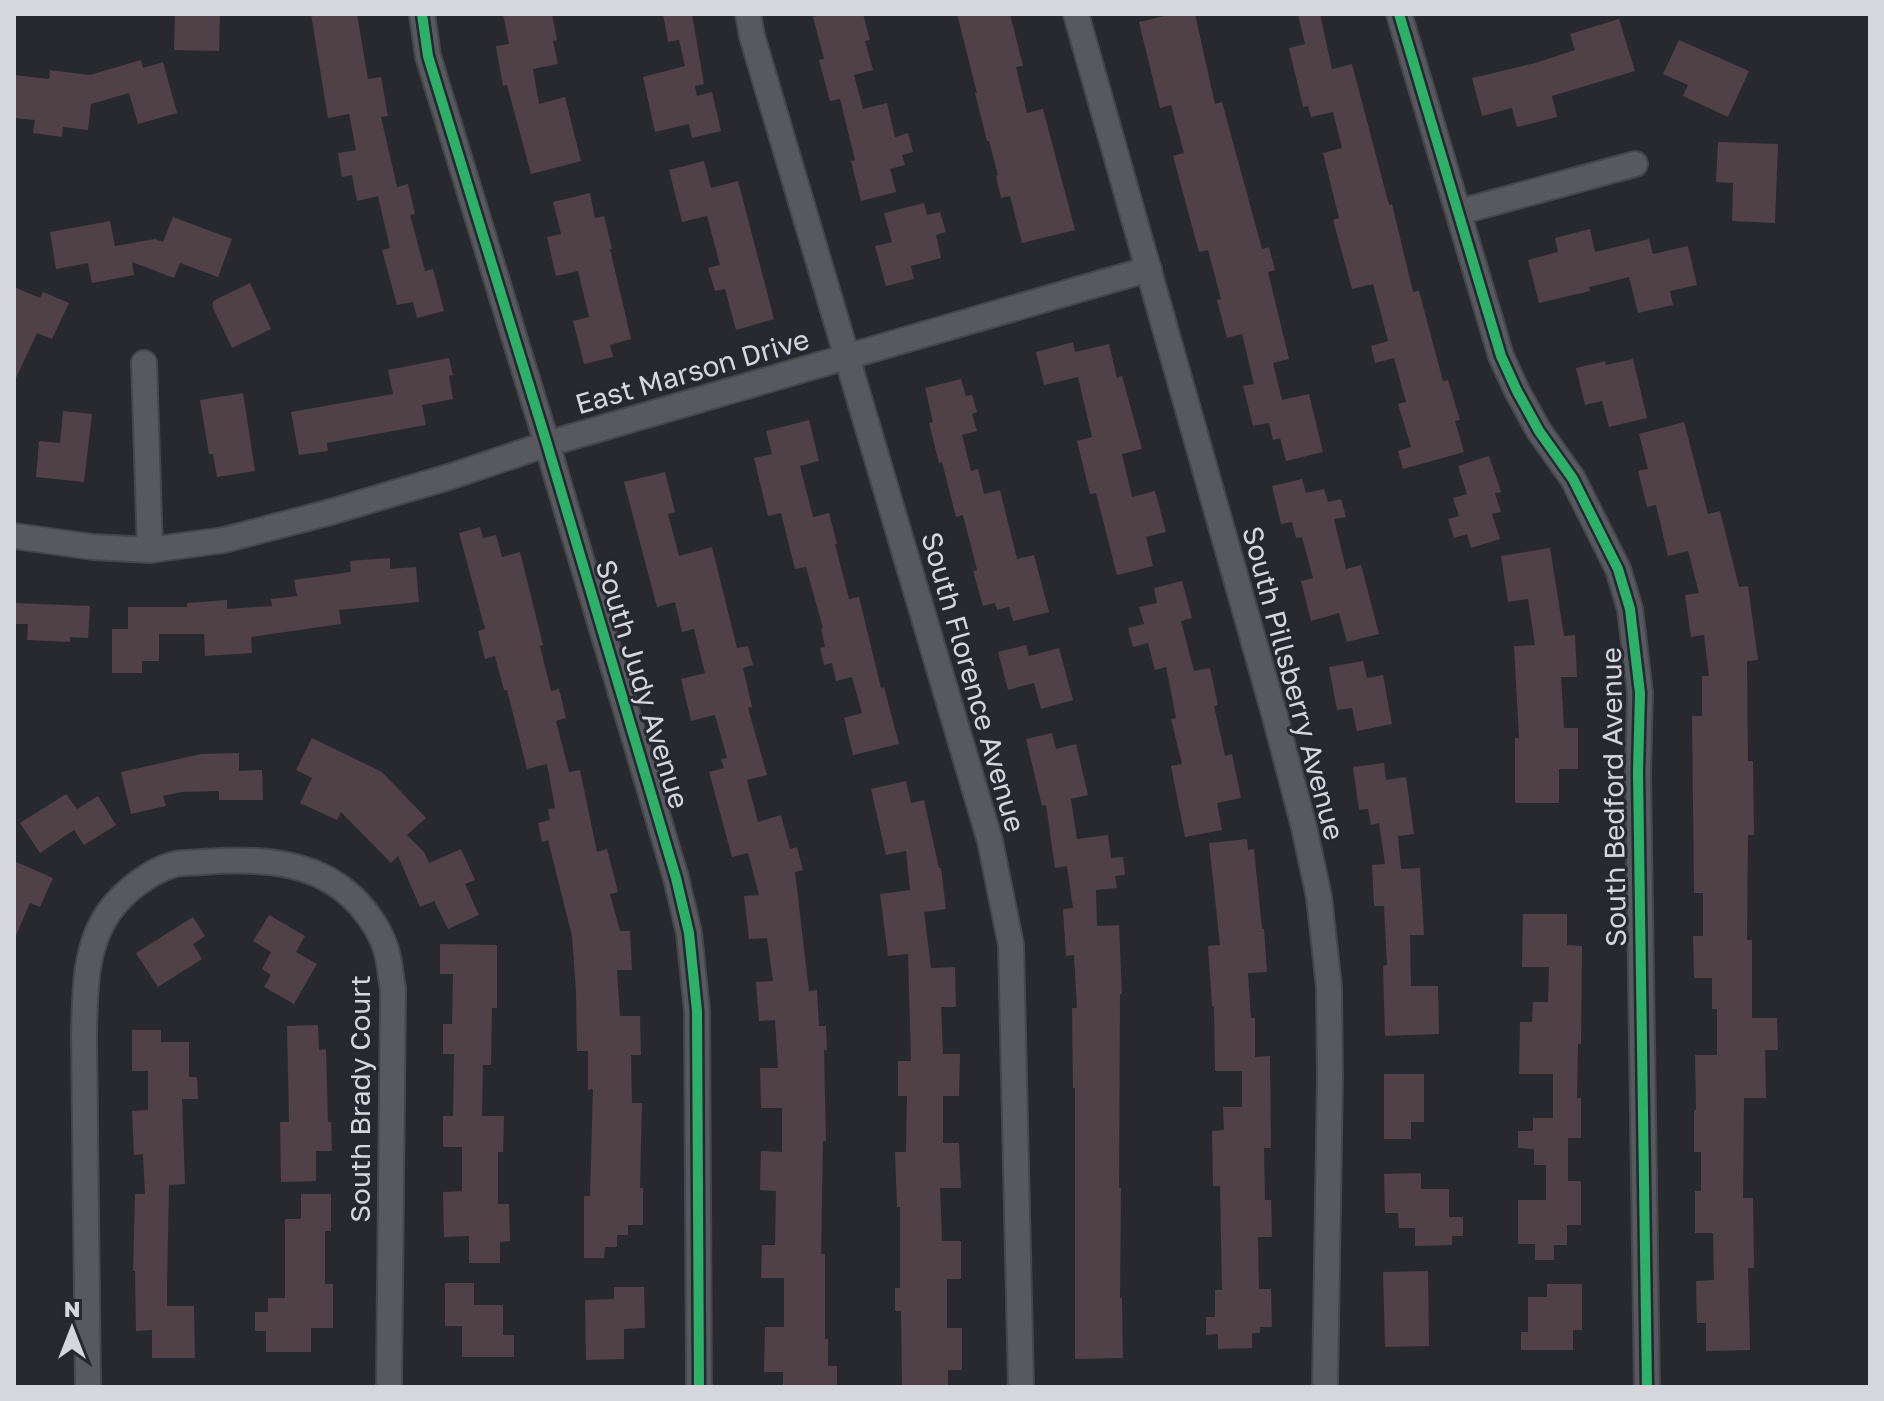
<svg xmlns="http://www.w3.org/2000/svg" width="1884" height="1401" font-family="'Golos Text',sans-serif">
	<rect width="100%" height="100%" fill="#28292e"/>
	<g fill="#4f4145">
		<polygon points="175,14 220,14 219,51 174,50"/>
		<polygon points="311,14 357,14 368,79 381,77 388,116 381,117 397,187 408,184 415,214 410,215 425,271 433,269 444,311 417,318 413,302 397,305 382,250 390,248 378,196 357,201 352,175 342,177 338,153 356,150 349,114 328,118"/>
		<polygon points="503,14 552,14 557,40 553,41 558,64 533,69 539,104 565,97 581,161 531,174 507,85 503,86 496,46 509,44"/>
		<polygon points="663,14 692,14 704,84 695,86 697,96 712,92 721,131 692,138 689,124 655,132 643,77 685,66 679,40 668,42"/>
		<polygon points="825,14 863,14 870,40 865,41 873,70 854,75 863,109 887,103 895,137 908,133 913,152 902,155 905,165 890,169 896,192 861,201 851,161 855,160 840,99 830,101 819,60 824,59 813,17"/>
		<polygon points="957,14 1010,14 1023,66 1016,67 1027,113 1043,109 1075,230 1022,243 1010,196 1001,198 996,176 998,175 989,141 987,141 975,93 977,93"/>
		<polygon points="1173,14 1195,14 1215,104 1222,102 1262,249 1269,247 1275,270 1268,272 1289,359 1273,363 1282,400 1309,394 1323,452 1286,461 1280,438 1273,440 1269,423 1253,426 1243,386 1254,384 1242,334 1227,338 1217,300 1221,299 1208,250 1199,252 1173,156 1184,153 1171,105 1160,108 1139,22"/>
		<polygon points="1298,14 1320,14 1332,69 1352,64 1389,205 1392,204 1413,292 1419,291 1443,381 1448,380 1460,420 1455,421 1464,452 1403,469 1398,451 1411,447 1398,404 1406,402 1394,358 1375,363 1371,346 1388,341 1373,284 1352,289 1333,220 1339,218 1323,153 1342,148 1333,112 1311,117 1308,106 1303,107 1289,48 1305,44"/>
		<polygon points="1619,19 1635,71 1552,96 1557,117 1517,127 1512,108 1482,116 1472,78 1535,63 1575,50 1570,34"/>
		<polygon points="1679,40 1749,71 1728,117 1683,96 1688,85 1663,74"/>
		<polygon points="141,60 143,68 163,62 177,113 138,124 129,93 91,104 88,130 63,127 62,137 33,133 35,120 14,118 15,75 49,79 50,70 90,75"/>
		<polygon points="1718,142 1778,144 1775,223 1732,221 1733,183 1716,182"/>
		<polygon points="704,161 711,188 738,181 774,319 736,330 725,289 715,291 708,268 720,265 707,216 682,222 669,170"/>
		<polygon points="590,193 595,218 604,216 612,249 610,249 631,339 610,345 613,357 584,364 573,321 589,317 578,271 556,276 547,237 561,234 553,202"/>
		<polygon points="924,203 927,215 940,212 946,232 936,235 941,258 911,266 914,279 886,286 875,246 892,242 884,213"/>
		<polygon points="173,217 232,239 218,277 180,263 174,278 132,262 134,275 92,283 88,263 56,269 50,232 110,221 115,246 155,239 163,242"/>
		<polygon points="1590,229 1595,252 1649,239 1653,254 1688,246 1697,285 1670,291 1673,305 1638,313 1629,277 1589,287 1590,291 1539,303 1528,260 1558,252 1555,238"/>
		<polygon points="250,283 271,329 232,348 213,308 213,301"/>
		<polygon points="14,287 40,298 43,292 69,303 52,339 37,333 14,382"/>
		<polygon points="1073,342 1075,352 1109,344 1117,378 1122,376 1142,449 1122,454 1132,497 1155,491 1166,532 1146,537 1153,566 1117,575 1096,493 1090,494 1077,441 1092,437 1078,377 1044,385 1036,352"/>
		<polygon points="449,358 453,375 449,376 453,399 422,405 426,425 327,443 328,451 299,455 291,412 393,394 388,370"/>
		<polygon points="1633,359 1647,418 1609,427 1602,401 1585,405 1576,368 1605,361 1606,365"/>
		<polygon points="961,379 966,396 972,395 977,412 972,414 977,431 962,435 971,471 978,469 984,494 1000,490 1017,559 1034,555 1049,612 1013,621 1009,607 997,610 995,603 983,606 973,571 977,570 963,515 956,517 942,462 939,463 929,423 933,422 925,388"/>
		<polygon points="243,393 255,471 217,477 213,454 209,454 200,400"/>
		<polygon points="63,411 92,414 84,482 36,477 39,441 60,443"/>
		<polygon points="809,420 819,461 800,466 813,517 829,513 837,544 835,544 849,599 859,597 881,688 884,687 899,744 853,755 844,718 862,713 852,677 836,681 832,663 824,665 820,648 825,647 821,629 823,628 806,567 795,569 781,513 768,516 754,458 772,454 766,431"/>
		<polygon points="1684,422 1708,514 1720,511 1739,587 1748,586 1758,660 1747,661 1748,761 1753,761 1754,835 1748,835 1747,940 1752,940 1752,1018 1777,1018 1778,1050 1765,1050 1766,1098 1744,1098 1743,1198 1753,1198 1754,1268 1748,1268 1750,1350 1706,1351 1706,1323 1697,1323 1696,1281 1714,1280 1713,1233 1695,1233 1695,1191 1701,1191 1701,1152 1694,1152 1694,1110 1696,1110 1695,1055 1717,1055 1717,1009 1712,1009 1712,978 1694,978 1693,936 1703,936 1703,893 1694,893 1692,716 1702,716 1702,676 1709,676 1704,635 1691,637 1685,595 1699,593 1688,551 1668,556 1656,505 1647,507 1638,471 1648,469 1639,434"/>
		<polygon points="1489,456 1501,492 1495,493 1501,512 1492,514 1500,539 1471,548 1467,534 1454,538 1448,519 1459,516 1453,498 1467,494 1458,466"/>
		<polygon points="665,472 675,512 668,514 679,556 712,547 737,648 748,646 753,665 743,668 752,707 748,708 767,775 747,780 758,822 781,815 790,849 797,847 803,870 795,872 809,991 817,990 819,1026 826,1026 827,1050 824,1050 826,1141 823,1141 821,1254 825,1254 825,1339 828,1339 828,1366 837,1366 837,1387 783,1387 783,1372 764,1372 765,1327 784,1327 784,1278 761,1278 762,1245 775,1245 776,1191 760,1190 761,1151 782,1152 782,1108 761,1108 760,1068 778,1068 775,1020 759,1021 756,982 773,981 767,938 749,939 744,896 759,895 748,853 732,857 709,772 724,768 721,759 727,758 715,715 691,721 681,679 705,673 694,629 682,632 675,602 657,607 624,482"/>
		<polygon points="1302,479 1306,493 1324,489 1328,502 1341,499 1346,517 1334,519 1346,569 1361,565 1379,634 1347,642 1339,613 1311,621 1301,581 1313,578 1302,537 1296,538 1292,522 1281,524 1272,486"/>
		<polygon points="480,527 483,538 496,535 502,557 520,552 543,645 540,646 551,691 559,689 566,718 556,721 569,772 580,770 597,852 607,849 618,892 610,894 620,931 630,931 632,970 617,970 620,1016 640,1016 641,1055 631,1055 632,1103 642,1103 640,1188 643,1188 643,1225 628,1225 628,1235 617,1235 617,1247 605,1247 604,1258 584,1258 584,1196 590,1196 593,1089 588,1090 588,1051 577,1051 576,991 572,936 548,840 542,842 538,823 550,820 548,809 555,808 547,764 527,769 507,690 504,690 495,656 485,659 478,631 485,629 459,533"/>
		<polygon points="1550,548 1564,636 1575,635 1577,677 1561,677 1564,728 1578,728 1578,769 1559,769 1559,803 1515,803 1515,738 1519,738 1514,646 1535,645 1528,599 1508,602 1501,556"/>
		<polygon points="390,558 390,569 416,567 419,602 339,610 341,624 251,637 252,653 205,656 204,634 159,634 159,661 142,661 142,673 112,673 112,629 128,629 128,607 187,607 187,603 227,600 227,609 272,606 271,599 297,596 294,580 351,572 350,561"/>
		<polygon points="1182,581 1192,618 1181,621 1194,671 1210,668 1218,705 1214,706 1225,756 1232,754 1241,798 1217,803 1222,830 1185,837 1171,766 1182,764 1171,719 1176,718 1166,667 1155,670 1148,643 1133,647 1128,628 1144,624 1139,607 1157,603 1154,588"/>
		<polygon points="14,603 90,606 88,638 70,637 70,642 27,640 28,624 14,624"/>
		<polygon points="1026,645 1029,656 1059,648 1073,700 1041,709 1034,683 1008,690 998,652"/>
		<polygon points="1363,661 1367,678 1383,675 1392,724 1357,731 1352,708 1337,710 1329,667"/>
		<polygon points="1052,733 1056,749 1076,744 1088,795 1071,799 1077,839 1108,835 1111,858 1123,857 1125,875 1115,876 1117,888 1096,890 1097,926 1119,925 1122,994 1120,994 1119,1188 1121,1188 1120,1298 1122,1298 1123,1358 1075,1359 1075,1088 1073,1088 1072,1008 1077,1008 1074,955 1066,956 1063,909 1073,908 1067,866 1055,868 1046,805 1042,806 1026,739"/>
		<polygon points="312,738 382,772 426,818 407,835 424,852 429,863 461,849 475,880 465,884 479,915 448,929 434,901 420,907 398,856 391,863 341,812 337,820 300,803 312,778 296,770"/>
		<polygon points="239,753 239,771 262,770 263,800 219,800 219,791 182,792 163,796 166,806 131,814 121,772 201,754"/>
		<polygon points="1384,763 1386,780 1406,777 1414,834 1398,836 1401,869 1420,868 1424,935 1410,935 1411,986 1438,986 1439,1034 1385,1036 1383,966 1387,965 1384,906 1374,906 1372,865 1385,864 1379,823 1371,825 1368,809 1359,810 1353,767"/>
		<polygon points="906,781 911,803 924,800 939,868 941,868 946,909 924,912 931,968 955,967 956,1007 941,1007 943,1054 960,1054 959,1096 943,1096 943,1143 959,1143 961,1188 940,1188 942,1241 961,1241 961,1279 947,1279 947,1328 962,1328 962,1370 948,1370 948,1387 902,1387 901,1311 895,1311 895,1288 900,1288 900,1207 897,1207 895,1152 906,1152 907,1096 898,1096 898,1061 911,1061 908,954 888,956 880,894 910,890 906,851 886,855 871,789"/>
		<polygon points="66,794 77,809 98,796 116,825 84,845 74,830 40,853 20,823"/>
		<polygon points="1247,839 1248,850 1254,849 1262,929 1264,929 1267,972 1248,973 1251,1018 1255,1018 1255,1057 1270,1056 1271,1148 1264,1148 1265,1200 1271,1200 1272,1237 1258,1237 1259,1289 1271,1289 1272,1327 1260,1327 1260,1333 1252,1333 1252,1348 1218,1349 1218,1334 1206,1335 1206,1317 1215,1317 1215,1290 1222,1290 1220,1186 1213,1186 1212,1131 1224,1130 1223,1107 1242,1107 1242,1071 1215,1071 1214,1006 1212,1006 1208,946 1220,945 1209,843"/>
		<polygon points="14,861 53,878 40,907 30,903 14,940"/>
		<polygon points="1523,914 1567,914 1567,945 1582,946 1581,1044 1578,1044 1577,1098 1581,1098 1581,1138 1568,1138 1568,1181 1581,1181 1581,1225 1567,1225 1567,1245 1554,1245 1554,1260 1535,1260 1535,1244 1518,1244 1518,1200 1546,1200 1546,1165 1534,1165 1534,1149 1518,1148 1518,1131 1533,1131 1533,1118 1553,1118 1553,1074 1519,1074 1520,1022 1532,1022 1533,1002 1548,1002 1549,967 1522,967"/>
		<polygon points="269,915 305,936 296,952 317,964 294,1004 264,987 271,975 262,969 271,952 253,941"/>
		<polygon points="193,917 205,936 193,944 202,959 158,987 136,953"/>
		<polygon points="440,944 497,945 497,1008 492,1008 491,1065 483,1065 482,1116 504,1116 503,1152 498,1152 498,1204 509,1204 510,1241 500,1242 500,1263 469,1263 469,1236 444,1237 443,1192 462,1191 462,1147 443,1147 443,1116 453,1116 454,1054 443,1054 443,1024 452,1024 453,974 440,974"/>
		<polygon points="318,1025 319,1050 326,1049 328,1122 331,1122 332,1151 316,1151 316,1181 281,1182 280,1122 289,1122 287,1026"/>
		<polygon points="132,1030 161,1030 161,1042 189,1042 189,1077 197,1077 198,1099 182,1099 185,1184 169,1185 167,1287 167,1306 194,1306 195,1358 152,1358 152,1330 136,1331 135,1271 133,1271 135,1194 145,1194 143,1154 134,1155 132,1111 148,1110 148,1071 132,1071"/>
		<polygon points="1384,1074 1424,1074 1424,1122 1411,1122 1411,1139 1384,1139"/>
		<polygon points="1421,1173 1421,1189 1449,1189 1449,1217 1463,1217 1463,1236 1452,1236 1452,1245 1415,1246 1415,1228 1399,1228 1398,1213 1385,1213 1384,1174"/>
		<polygon points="301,1194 331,1194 331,1231 325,1231 325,1284 333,1284 333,1328 311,1328 311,1352 266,1352 266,1331 255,1331 255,1312 268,1312 268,1298 285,1298 285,1219 301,1219"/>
		<polygon points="1428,1271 1429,1346 1385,1347 1383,1272"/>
		<polygon points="445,1283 474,1283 474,1305 503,1305 503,1335 514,1335 514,1357 462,1357 462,1326 445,1326"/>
		<polygon points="1547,1284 1582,1284 1582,1330 1573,1330 1573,1350 1521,1350 1521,1332 1528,1332 1528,1297 1547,1297"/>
		<polygon points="614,1287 644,1287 645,1328 624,1329 624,1359 586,1360 585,1300 614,1299"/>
	</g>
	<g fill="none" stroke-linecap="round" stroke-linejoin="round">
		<g stroke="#45464a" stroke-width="28">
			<g id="minor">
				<polyline points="422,14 428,56 547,444 676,878 689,933 697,1011 699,1387"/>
				<polyline points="748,14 752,36 990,841 1011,945 1021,1387"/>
				<polyline points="1076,14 1274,713 1304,827 1319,897 1329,987 1330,1077 1325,1387"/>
				<polyline points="1399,14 1501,356 1517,391 1539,431 1573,479 1618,569 1630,609 1640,693 1638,772 1647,1387"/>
				<polyline points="1459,212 1635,164"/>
				<polyline points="144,363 150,550"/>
				<polyline points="14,536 93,547 150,550 224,540 327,513 452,476 547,444 1149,269"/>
				<path d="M 88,1387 L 84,1036 C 85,994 84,947 109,912 C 123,892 149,872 172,865 C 181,862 193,863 202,862 C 254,858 312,859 352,897 C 367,911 382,933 387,953 C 390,965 391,978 393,989 L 389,1387"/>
			</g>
		</g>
		<use href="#minor" stroke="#58595e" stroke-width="24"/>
		<g stroke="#252731" stroke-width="15">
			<g id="cycleway">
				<polyline points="422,14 428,56 547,444 676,878 689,933 697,1011 699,1387"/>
				<polyline points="1399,14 1501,356 1517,391 1539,431 1573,479 1618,569 1630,609 1640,693 1638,772 1647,1387"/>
			</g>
		</g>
		<use href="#cycleway" stroke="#2db169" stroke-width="10"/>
	</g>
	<g text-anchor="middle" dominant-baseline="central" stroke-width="6" stroke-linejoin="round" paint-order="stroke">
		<g font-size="28" fill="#d6d7dd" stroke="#252731">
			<text transform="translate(692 371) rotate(-16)">East Marson Drive</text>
			<text transform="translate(974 682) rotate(74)">South Florence Avenue</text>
			<text transform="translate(1294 683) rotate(75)">South Pillsberry Avenue</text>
			<text transform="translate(643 684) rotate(73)">South Judy Avenue</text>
			<text transform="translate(1613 797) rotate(-91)">South Bedford Avenue</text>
			<text transform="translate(359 1099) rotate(-90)">South Brady Court</text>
		</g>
	</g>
	<rect width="1884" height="1401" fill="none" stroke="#d6d7dd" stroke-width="32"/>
	<g transform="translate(72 1329)" stroke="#252731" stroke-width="6" paint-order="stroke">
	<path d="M0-6L14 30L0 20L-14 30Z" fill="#d6d7dd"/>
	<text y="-12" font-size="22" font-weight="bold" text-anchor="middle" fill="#d6d7dd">N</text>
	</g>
</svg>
